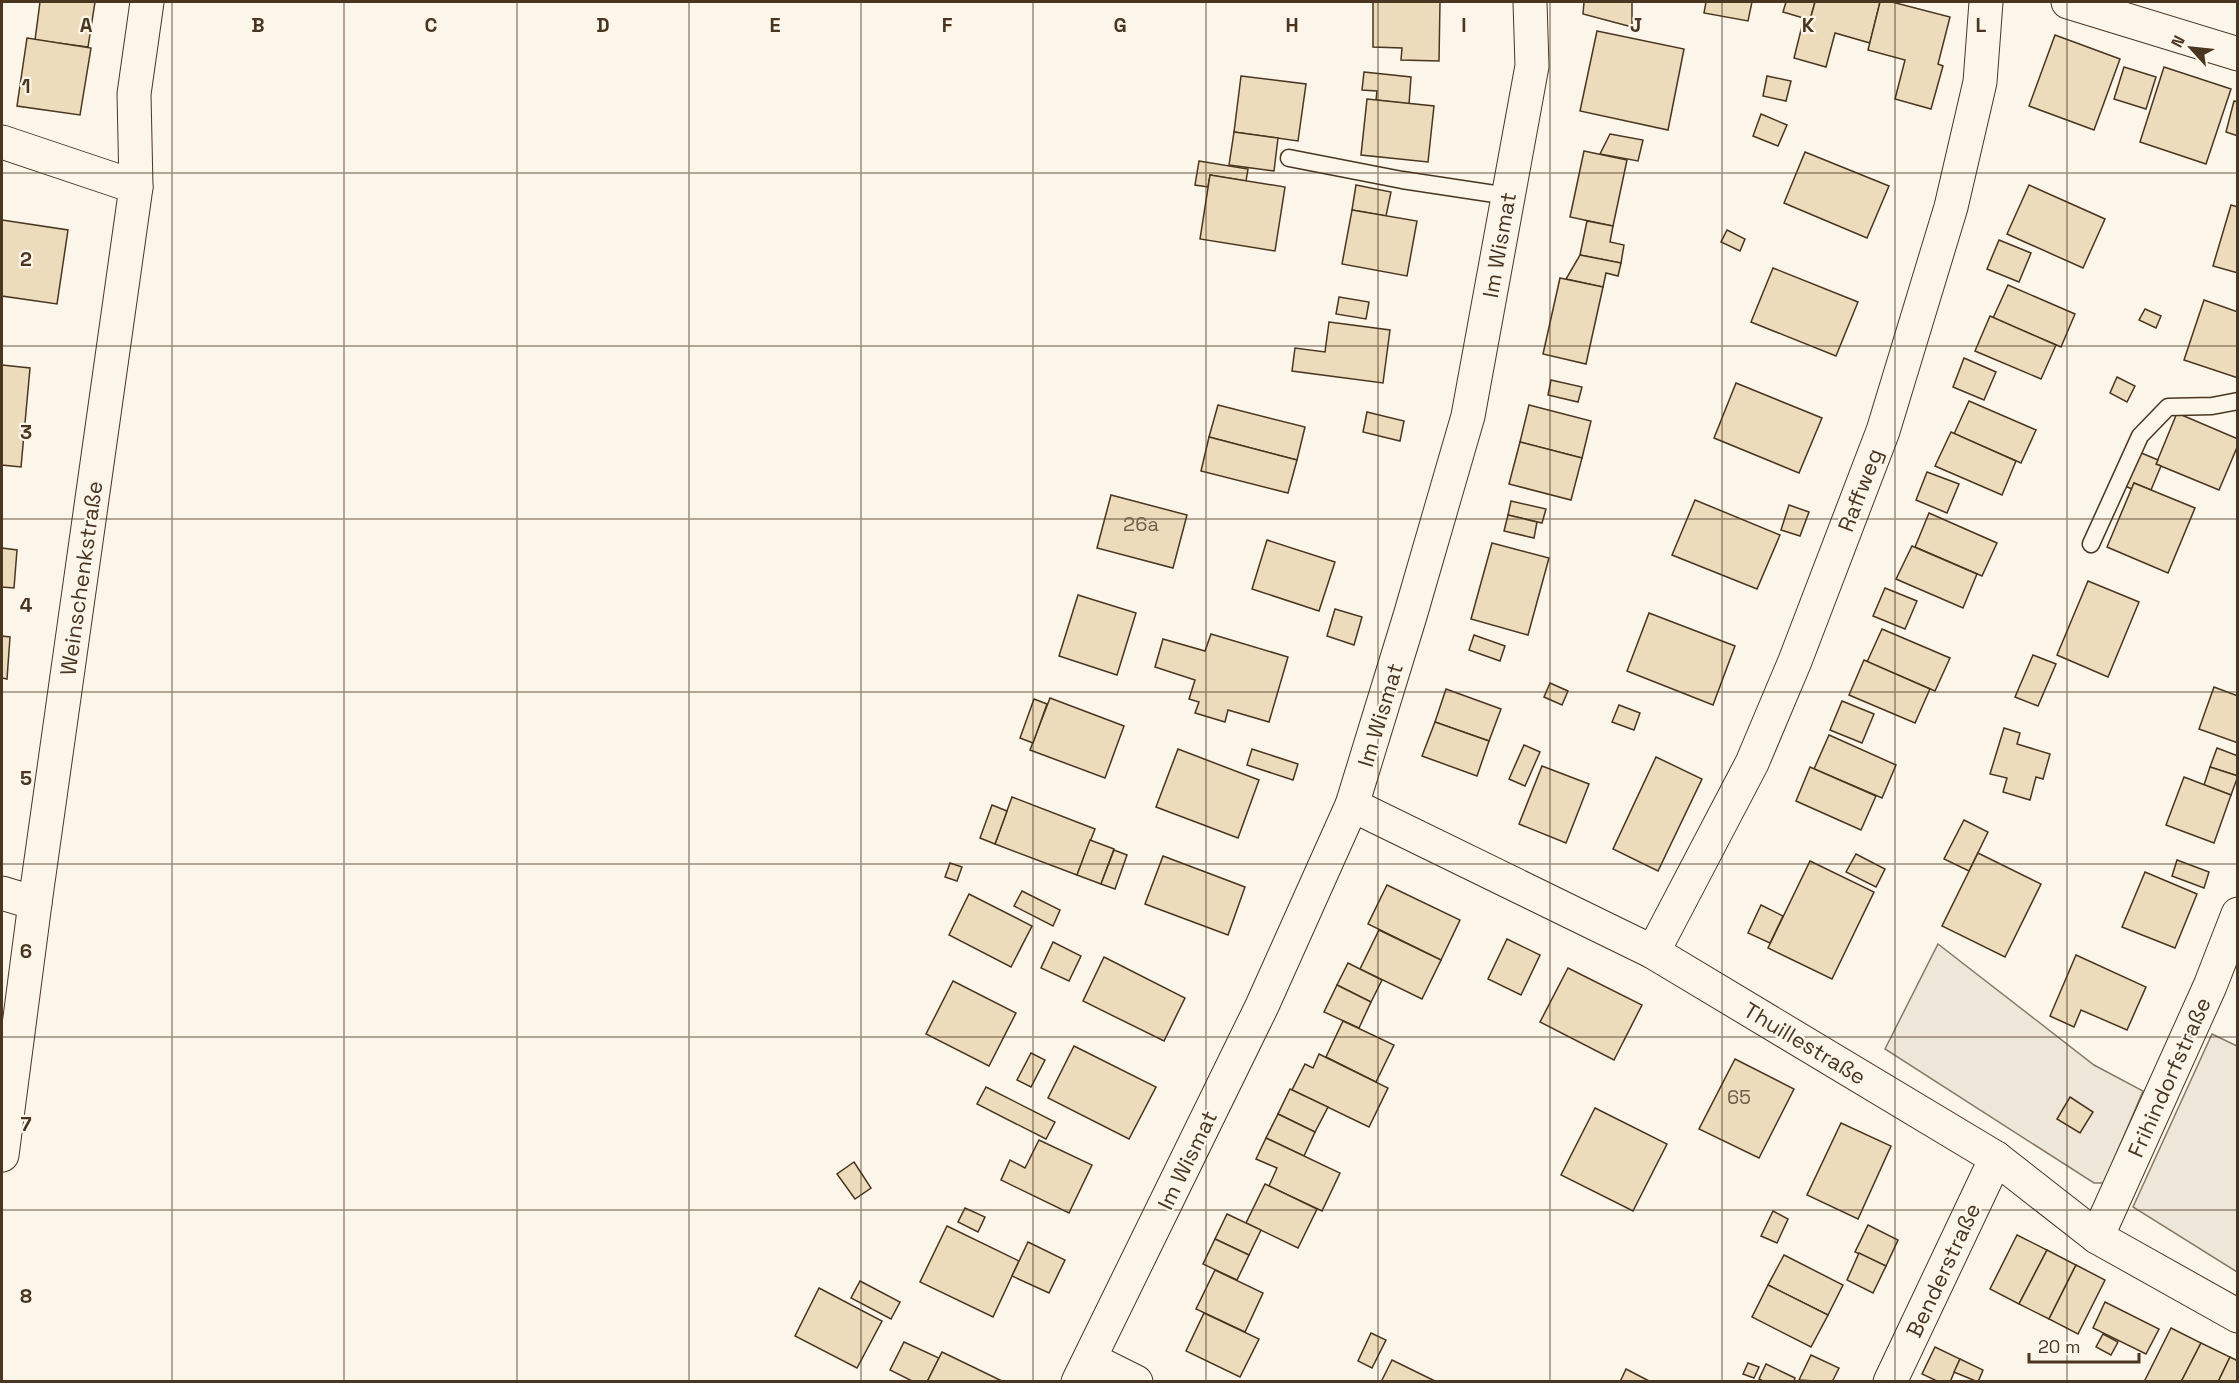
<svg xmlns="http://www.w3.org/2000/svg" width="2239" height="1383" font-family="'Space Grotesk',sans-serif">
	<rect width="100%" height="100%" fill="#fbf6e9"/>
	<g fill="#ede6d9" stroke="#887966" stroke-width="1.5">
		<polygon points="1938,944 2094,1065 2143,1091 2104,1183 2094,1183 1885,1049"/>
		<polygon points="2212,1034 2237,1046 2237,1272 2133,1207"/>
	</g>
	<g fill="#ecdcbc" stroke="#4a3520" stroke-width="1.5">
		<polygon points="40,2 95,2 88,47 35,40"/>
		<polygon points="1373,2 1440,2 1439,61 1401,60 1402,48 1373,47"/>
		<polygon points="1584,2 1632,2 1632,27 1583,14"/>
		<polygon points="1706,2 1752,2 1748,21 1704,13"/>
		<polygon points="1786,2 1815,2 1810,20 1783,12"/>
		<polygon points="1815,2 1880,2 1870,43 1835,33 1826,67 1794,58 1804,18 1810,20"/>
		<polygon points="1880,2 1892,2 1950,17 1938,64 1943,66 1931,109 1895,99 1905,60 1868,50"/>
		<polygon points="1597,31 1684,49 1668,130 1580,111"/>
		<polygon points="2055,35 2120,59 2094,130 2029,106"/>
		<polygon points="27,38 91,48 80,115 17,106"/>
		<polygon points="2124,67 2156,77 2146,109 2114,99"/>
		<polygon points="2164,67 2231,89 2206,164 2140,142"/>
		<polygon points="1364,72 1411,77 1409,104 1376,100 1377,91 1362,90"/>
		<polygon points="1241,76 1306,84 1298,141 1234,132"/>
		<polygon points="1767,76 1791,81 1786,101 1763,96"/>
		<polygon points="1367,99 1434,106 1428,162 1361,155"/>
		<polygon points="2234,101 2238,102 2238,136 2226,132"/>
		<polygon points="1761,114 1787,125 1778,146 1753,136"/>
		<polygon points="1234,132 1278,138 1274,171 1229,165"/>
		<polygon points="1610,134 1643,140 1638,161 1600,154"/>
		<polygon points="1584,151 1627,160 1613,226 1570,217"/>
		<polygon points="1805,152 1889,186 1867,238 1784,203"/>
		<polygon points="1199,161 1248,169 1246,181 1210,175 1208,187 1195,185"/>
		<polygon points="1210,175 1285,187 1275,251 1200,239"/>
		<polygon points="1356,185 1391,192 1386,216 1352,210"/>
		<polygon points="2029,185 2105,219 2083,268 2007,234"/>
		<polygon points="2231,205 2238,207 2238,273 2213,266"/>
		<polygon points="1352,210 1417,221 1407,276 1342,264"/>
		<polygon points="2,220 68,230 57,304 2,296"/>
		<polygon points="1587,221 1613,226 1610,242 1624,245 1621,263 1580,255"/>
		<polygon points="1727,230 1745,239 1740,251 1721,242"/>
		<polygon points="1999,240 2031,253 2019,282 1987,269"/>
		<polygon points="1580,255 1621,263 1618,276 1606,273 1603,287 1566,279"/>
		<polygon points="1773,268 1858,302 1836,356 1751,322"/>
		<polygon points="1560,278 1603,287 1586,364 1543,354"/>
		<polygon points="2008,285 2075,314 2061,347 1993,318"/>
		<polygon points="1339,297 1369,302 1366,319 1336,314"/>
		<polygon points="2204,300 2238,312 2238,378 2184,360"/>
		<polygon points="2145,309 2161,316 2156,328 2139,320"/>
		<polygon points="1990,316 2056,345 2041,379 1975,351"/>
		<polygon points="1329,322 1390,330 1383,383 1292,371 1295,348 1325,352"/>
		<polygon points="1964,358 1996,372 1984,400 1953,387"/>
		<polygon points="2,365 30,368 21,467 2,465"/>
		<polygon points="2117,377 2135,386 2127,402 2110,393"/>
		<polygon points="1551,380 1582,387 1578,402 1548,395"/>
		<polygon points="1736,383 1822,418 1799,473 1714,438"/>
		<polygon points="1969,401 2036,430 2021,463 1954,434"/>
		<polygon points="1218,405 1305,427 1297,460 1209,437"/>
		<polygon points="1529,405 1591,421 1582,458 1520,442"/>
		<polygon points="1367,412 1404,421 1400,441 1363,432"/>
		<polygon points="2177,413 2238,439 2238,445 2219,490 2156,464"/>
		<polygon points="1951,432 2016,461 2002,495 1935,466"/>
		<polygon points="1209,437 1297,460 1288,493 1201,471"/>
		<polygon points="1520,442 1582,458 1571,500 1509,484"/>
		<polygon points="2139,452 2158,460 2156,464 2161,466 2151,490 2134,483 2132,489 2125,486"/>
		<polygon points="1927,472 1959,484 1947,513 1916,500"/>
		<polygon points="2134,483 2195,508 2168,573 2107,547"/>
		<polygon points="1111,495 1187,515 1173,568 1097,548"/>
		<polygon points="1695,500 1780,535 1757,589 1672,555"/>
		<polygon points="1511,501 1546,509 1542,523 1508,515"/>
		<polygon points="1789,505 1809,512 1800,536 1781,530"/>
		<polygon points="1929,513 1997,543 1982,576 1915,547"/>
		<polygon points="1508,515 1537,522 1534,538 1504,531"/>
		<polygon points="1267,540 1335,562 1319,611 1252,589"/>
		<polygon points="1492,543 1549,558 1528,635 1471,619"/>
		<polygon points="1912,546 1977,574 1963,608 1896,579"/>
		<polygon points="2,548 17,550 14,588 2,587"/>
		<polygon points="2088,581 2139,602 2108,677 2057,655"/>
		<polygon points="1885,588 1917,601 1905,629 1873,616"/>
		<polygon points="1078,595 1136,613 1117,675 1059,656"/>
		<polygon points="1335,609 1362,617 1354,645 1327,636"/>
		<polygon points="1649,613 1735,646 1713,705 1627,671"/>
		<polygon points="1882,629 1950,658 1935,691 1867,662"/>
		<polygon points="1211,634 1288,657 1269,722 1228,710 1225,722 1195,713 1199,702 1189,699 1195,680 1155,667 1163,639 1205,651"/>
		<polygon points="1474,635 1505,646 1500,661 1469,650"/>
		<polygon points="2,636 10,637 7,679 2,678"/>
		<polygon points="2033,655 2056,664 2038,706 2015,697"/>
		<polygon points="1864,660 1930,689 1915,723 1849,695"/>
		<polygon points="1550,683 1568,691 1562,705 1544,697"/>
		<polygon points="2214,687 2238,696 2238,743 2199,729"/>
		<polygon points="1446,689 1501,709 1489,741 1435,722"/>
		<polygon points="1050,698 1124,726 1105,778 1030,750"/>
		<polygon points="1034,699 1047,704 1033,743 1020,738"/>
		<polygon points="1842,701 1874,714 1862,743 1830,730"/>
		<polygon points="1619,705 1640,713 1634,730 1612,722"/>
		<polygon points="1435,722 1489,741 1477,776 1422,756"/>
		<polygon points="2004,728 2020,733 2017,744 2050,754 2043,779 2036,777 2030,800 2003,792 2007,778 1990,774"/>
		<polygon points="1829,735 1896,765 1882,798 1814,769"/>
		<polygon points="1524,745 1540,752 1525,786 1509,779"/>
		<polygon points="2217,748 2238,756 2238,776 2210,767"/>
		<polygon points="1178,749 1259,780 1238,838 1156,807"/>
		<polygon points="1252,749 1298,764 1293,780 1247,765"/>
		<polygon points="1656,757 1702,779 1658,871 1613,849"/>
		<polygon points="1542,766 1589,784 1566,843 1519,824"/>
		<polygon points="1810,767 1876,796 1861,830 1796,801"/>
		<polygon points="2210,767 2238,776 2231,795 2204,785"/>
		<polygon points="2184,777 2231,795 2214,843 2166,825"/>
		<polygon points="1012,797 1095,829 1077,875 995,844"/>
		<polygon points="992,805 1007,811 995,844 980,838"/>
		<polygon points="1964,820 1988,832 1969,871 1944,859"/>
		<polygon points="1090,840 1114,849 1101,884 1077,875"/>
		<polygon points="1114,850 1127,855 1115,889 1101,884"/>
		<polygon points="1978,853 2041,884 2005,957 1942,926"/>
		<polygon points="1856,854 1885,869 1876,887 1846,872"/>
		<polygon points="1163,856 1245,887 1228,935 1145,904"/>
		<polygon points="2177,860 2209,872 2204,888 2172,876"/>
		<polygon points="1810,861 1874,892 1832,979 1768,948"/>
		<polygon points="950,863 962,867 957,881 945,877"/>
		<polygon points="2145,872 2197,894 2175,948 2122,927"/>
		<polygon points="1387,885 1460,920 1441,960 1368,924"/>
		<polygon points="1022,891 1060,910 1053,926 1014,906"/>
		<polygon points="969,894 1032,926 1011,967 949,935"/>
		<polygon points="1761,905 1783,916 1770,943 1748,933"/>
		<polygon points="1379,930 1441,960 1422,999 1360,969"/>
		<polygon points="1507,939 1540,955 1521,995 1488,979"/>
		<polygon points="1053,942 1081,956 1069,981 1041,968"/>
		<polygon points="2076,955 2146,987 2127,1030 2081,1010 2074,1027 2050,1016"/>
		<polygon points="1104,957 1185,998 1164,1041 1083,1001"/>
		<polygon points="1348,963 1382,980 1371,1002 1337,985"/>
		<polygon points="1568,968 1642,1005 1614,1060 1540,1022"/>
		<polygon points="953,981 1016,1013 989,1066 926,1034"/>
		<polygon points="1337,985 1371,1002 1359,1028 1324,1012"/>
		<polygon points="1343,1021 1394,1045 1376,1082 1326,1057"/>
		<polygon points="1074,1046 1156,1087 1129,1139 1048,1098"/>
		<polygon points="1031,1053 1045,1060 1031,1087 1017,1080"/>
		<polygon points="1319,1054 1388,1088 1369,1127 1292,1090 1305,1064 1313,1068"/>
		<polygon points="1735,1059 1794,1089 1759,1158 1699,1129"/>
		<polygon points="986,1087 1055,1122 1046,1139 977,1104"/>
		<polygon points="1290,1089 1328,1107 1315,1132 1278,1114"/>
		<polygon points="2070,1097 2093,1112 2080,1133 2057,1119"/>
		<polygon points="1595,1108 1667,1144 1633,1211 1561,1175"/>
		<polygon points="1278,1114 1315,1132 1304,1156 1266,1138"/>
		<polygon points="1841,1123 1891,1146 1858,1219 1807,1195"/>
		<polygon points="1266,1138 1340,1173 1322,1211 1269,1186 1277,1168 1256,1159"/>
		<polygon points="1039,1140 1092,1165 1069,1213 1001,1180 1010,1160 1025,1168"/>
		<polygon points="854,1162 871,1188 855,1199 837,1174"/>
		<polygon points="1265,1184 1317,1209 1298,1248 1246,1223"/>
		<polygon points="965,1208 985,1217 978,1232 958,1222"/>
		<polygon points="1773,1211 1788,1219 1777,1243 1761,1236"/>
		<polygon points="1227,1214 1261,1230 1249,1255 1215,1239"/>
		<polygon points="1868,1225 1898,1240 1886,1266 1855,1252"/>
		<polygon points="947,1226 1019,1261 993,1317 920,1282"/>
		<polygon points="2017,1235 2047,1250 2019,1304 1990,1289"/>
		<polygon points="1215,1239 1249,1255 1237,1280 1203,1264"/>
		<polygon points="1028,1242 1065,1260 1049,1293 1012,1276"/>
		<polygon points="2047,1250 2076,1265 2049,1319 2019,1304"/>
		<polygon points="1859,1253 1886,1266 1873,1293 1847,1280"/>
		<polygon points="1784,1255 1843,1285 1828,1315 1768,1285"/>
		<polygon points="2076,1265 2105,1280 2078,1334 2049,1319"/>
		<polygon points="1215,1270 1263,1293 1245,1332 1196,1309"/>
		<polygon points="860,1281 900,1302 891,1319 851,1298"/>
		<polygon points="1768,1285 1828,1315 1811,1347 1752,1317"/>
		<polygon points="819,1288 882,1321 857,1368 795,1336"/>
		<polygon points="2105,1302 2159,1329 2146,1354 2093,1328"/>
		<polygon points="1204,1313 1259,1339 1240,1377 1186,1351"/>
		<polygon points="2171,1328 2201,1343 2181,1382 2144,1382"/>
		<polygon points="1371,1333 1386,1340 1372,1368 1358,1361"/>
		<polygon points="2103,1334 2118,1342 2111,1355 2096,1347"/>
		<polygon points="904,1342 939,1358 927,1382 914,1382 890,1370"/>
		<polygon points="2201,1343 2230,1357 2218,1382 2181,1382"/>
		<polygon points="1935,1347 1960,1359 1950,1382 1939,1382 1922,1374"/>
		<polygon points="942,1352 1002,1381 1002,1382 927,1382"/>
		<polygon points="1811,1355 1839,1368 1832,1382 1799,1380"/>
		<polygon points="2230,1357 2238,1361 2238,1382 2218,1382"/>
		<polygon points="1960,1359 1983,1370 1978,1382 1954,1372"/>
		<polygon points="1392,1360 1437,1382 1381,1382"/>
		<polygon points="1748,1363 1759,1367 1754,1378 1743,1374"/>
		<polygon points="1766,1364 1795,1378 1794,1382 1765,1382 1759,1379"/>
		<polygon points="1626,1369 1651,1382 1620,1382"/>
	</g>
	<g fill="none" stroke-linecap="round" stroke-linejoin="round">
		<g stroke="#4a3520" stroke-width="19">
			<g id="service">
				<polyline points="1289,158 1402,180 1508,196"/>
				<polyline points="2091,544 2140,436 2168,407 2212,406 2238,401"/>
			</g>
		</g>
		<g stroke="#4a3520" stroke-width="35">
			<g id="minor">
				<polyline points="2068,2 2238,54"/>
				<polyline points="2,142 136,187"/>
				<polyline points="1352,805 1653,952 1996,1158 2097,1237 2238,1316"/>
				<polyline points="2,893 35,903"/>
				<polyline points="1653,952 1752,763 1795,661 1883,431 1951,207 1980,82 1986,2"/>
				<polyline points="2,1155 35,903 136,187 134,94 147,2"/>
				<polyline points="2097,1237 2210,986 2238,914"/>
				<polyline points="1090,1359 1136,1382"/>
				<polyline points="1078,1382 1262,1006 1352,805 1410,616 1468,416 1532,66 1530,2"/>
				<polyline points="1890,1382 1996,1158"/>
			</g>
		</g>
		<use href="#service" stroke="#fbf6e9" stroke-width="16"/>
		<use href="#minor" stroke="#fbf6e9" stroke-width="33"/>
	</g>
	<path fill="none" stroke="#4a3520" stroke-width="1.5" stroke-opacity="0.55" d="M 172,2 L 172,1382M 344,2 L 344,1382M 517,2 L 517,1382M 689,2 L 689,1382M 861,2 L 861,1382M 1033,2 L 1033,1382M 1206,2 L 1206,1382M 1378,2 L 1378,1382M 1550,2 L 1550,1382M 1722,2 L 1722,1382M 1895,2 L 1895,1382M 2067,2 L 2067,1382M 2,173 L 2238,173M 2,346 L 2238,346M 2,519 L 2238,519M 2,692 L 2238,692M 2,864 L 2238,864M 2,1037 L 2238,1037M 2,1210 L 2238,1210"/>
	<g text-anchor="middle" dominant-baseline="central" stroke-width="4.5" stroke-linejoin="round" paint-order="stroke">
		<g font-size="20" fill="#725f47">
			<text x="1141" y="524">26a</text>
			<text x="1739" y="1097">65</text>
		</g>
		<g font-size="22" fill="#4a3520" stroke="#fbf6e9">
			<text transform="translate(1499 245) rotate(-80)">Im Wismat</text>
			<text transform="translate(1860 490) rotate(-69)">Raffweg</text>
			<text transform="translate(81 578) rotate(-82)">Weinschenkstraße</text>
			<text transform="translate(1380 715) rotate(-73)">Im Wismat</text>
			<text transform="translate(1805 1043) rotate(31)">Thuillestraße</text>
			<text transform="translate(2169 1077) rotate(-66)">Frihindorfstraße</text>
			<text transform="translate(1187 1160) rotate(-64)">Im Wismat</text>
			<text transform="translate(1943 1270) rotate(-65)">Benderstraße</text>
		</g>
	</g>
	<g font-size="20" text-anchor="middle" font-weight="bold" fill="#4a3520" stroke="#fbf6e9" stroke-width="4.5" stroke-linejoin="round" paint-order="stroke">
		<text x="86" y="32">A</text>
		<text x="258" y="32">B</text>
		<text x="431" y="32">C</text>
		<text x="603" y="32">D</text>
		<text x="775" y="32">E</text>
		<text x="947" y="32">F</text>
		<text x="1120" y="32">G</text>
		<text x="1292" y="32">H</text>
		<text x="1464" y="32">I</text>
		<text x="1636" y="32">J</text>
		<text x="1808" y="32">K</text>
		<text x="1981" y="32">L</text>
		<text x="26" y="93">1</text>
		<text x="26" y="266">2</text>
		<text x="26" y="439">3</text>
		<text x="26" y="612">4</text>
		<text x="26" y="785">5</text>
		<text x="26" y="958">6</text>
		<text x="26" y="1131">7</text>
		<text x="26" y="1303">8</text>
	</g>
	<rect width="2239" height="1383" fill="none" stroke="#4a3520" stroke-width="6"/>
	<g transform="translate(2191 48) rotate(297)" stroke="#fbf6e9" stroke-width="4.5" paint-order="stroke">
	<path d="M0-4.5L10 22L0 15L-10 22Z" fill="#4a3520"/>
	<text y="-9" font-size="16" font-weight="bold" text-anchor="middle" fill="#4a3520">N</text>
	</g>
	<path d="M2029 1353v9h110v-9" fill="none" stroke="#4a3520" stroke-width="3"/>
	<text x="2038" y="1353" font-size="18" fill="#4a3520" stroke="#fbf6e9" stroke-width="4.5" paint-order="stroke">20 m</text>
</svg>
